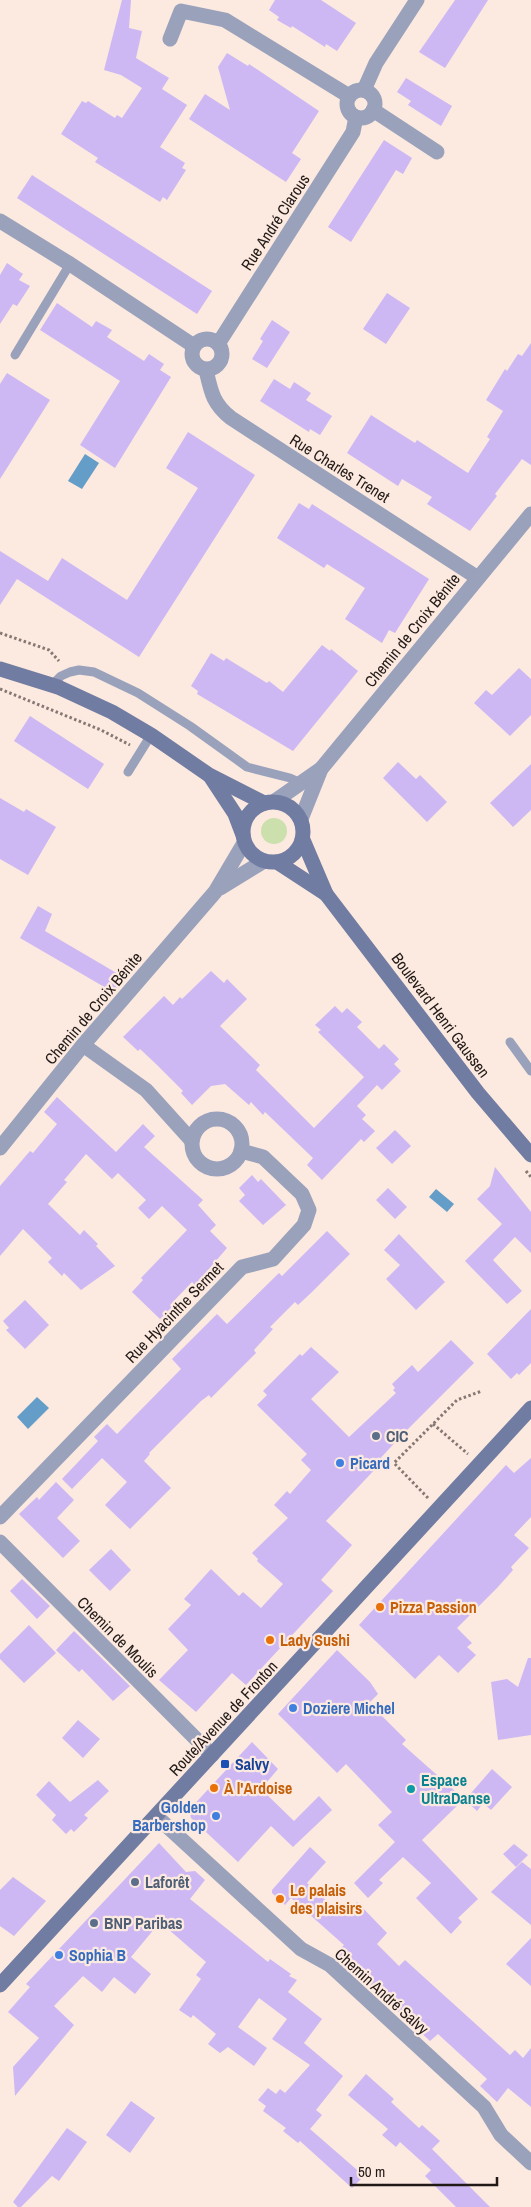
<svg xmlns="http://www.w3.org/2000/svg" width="531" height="2207" font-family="'Archivo Narrow',sans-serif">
	<rect width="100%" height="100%" fill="#fce9e0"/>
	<circle fill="#cce0ad" cx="274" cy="831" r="13"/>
	<g fill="#649dc7">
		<polygon points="85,454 99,463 82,489 68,481"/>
		<polygon points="436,1189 454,1204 447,1212 429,1197"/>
		<polygon points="37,1397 49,1408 28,1429 17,1417"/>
	</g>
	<g fill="#cdb8f4">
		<polygon points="122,0 131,0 129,28 142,31 136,58 169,78 162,89 187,105 160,147 185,163 182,168 186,170 167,200 163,197 160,202 95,162 98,158 61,134 82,101 86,103 88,101 115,118 117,115 122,118 142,88 121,75 104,70"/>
		<polygon points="275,0 321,0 356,23 337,51 326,44 325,47 292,26 291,28 277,20 279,17 269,10"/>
		<polygon points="455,0 488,0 445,68 419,52"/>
		<polygon points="227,53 248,66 249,64 319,111 292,153 301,159 286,182 189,119 205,94 230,110 218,67"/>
		<polygon points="406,78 452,106 441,126 408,105 411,101 397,92"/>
		<polygon points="384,140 412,158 403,174 396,170 351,242 328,227"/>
		<polygon points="32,175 212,291 197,314 17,198"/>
		<polygon points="7,263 23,274 19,280 30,286 17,306 13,304 0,324 0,275"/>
		<polygon points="387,293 410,308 386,344 363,329"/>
		<polygon points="57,303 92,327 96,321 112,330 107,337 144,361 149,354 164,364 160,370 171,377 115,468 80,445 120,381 40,330"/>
		<polygon points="272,320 290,332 267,368 252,359 263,341 260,339"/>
		<polygon points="531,343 531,465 522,459 495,494 497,496 470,531 427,504 432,497 402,479 398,486 347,453 371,415 415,443 417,440 468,473 490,439 487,437 503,411 486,400 505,369 507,371 518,354 522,356"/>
		<polygon points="7,373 50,400 0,479 0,384"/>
		<polygon points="274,379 290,389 294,382 311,393 306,400 332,416 320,435 310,429 309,432 260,401"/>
		<polygon points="188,432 255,475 139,657 17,579 0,605 0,551 48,581 62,558 127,600 198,488 166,468"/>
		<polygon points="299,503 309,509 312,504 429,579 395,633 389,630 382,643 345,619 365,588 327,564 324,568 277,538"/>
		<polygon points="322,645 330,651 331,649 358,671 293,751 197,694 198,691 191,686 211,653 224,661 226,658 267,683 269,681 283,692"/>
		<polygon points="519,668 531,679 531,715 510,736 474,703 486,690 492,695"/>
		<polygon points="30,716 104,764 88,789 14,741"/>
		<polygon points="398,762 416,779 420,775 447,802 427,822 383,778"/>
		<polygon points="531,764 531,810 513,827 490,803"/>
		<polygon points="0,798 24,812 26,809 56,827 28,875 0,859"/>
		<polygon points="38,906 52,914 45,931 125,978 113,992 20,938"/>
		<polygon points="211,971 224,983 227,979 247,999 220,1026 260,1065 256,1070 314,1128 364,1077 318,1032 321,1030 315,1025 335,1006 342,1013 347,1008 362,1022 357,1027 379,1049 384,1044 399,1059 394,1064 401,1071 382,1090 377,1085 357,1106 366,1115 362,1119 375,1131 364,1142 361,1139 322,1180 307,1165 313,1158 265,1112 263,1115 251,1102 249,1105 225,1084 211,1086 192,1105 181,1093 183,1091 156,1064 140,1049 138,1051 123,1037 164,996 173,1005 180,997 182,999"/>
		<polygon points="57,1097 116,1152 143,1124 155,1136 144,1147 203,1200 198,1205 216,1225 210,1231 227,1248 195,1285 192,1282 170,1305 172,1307 160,1319 132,1292 143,1280 141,1278 187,1230 162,1206 149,1219 138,1208 146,1200 118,1173 112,1179 86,1154 64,1180 67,1182 48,1204 80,1235 84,1230 98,1244 96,1246 115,1266 81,1290 64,1273 62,1276 48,1262 52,1258 23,1229 0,1256 0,1186 30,1151 33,1153 57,1124 44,1112"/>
		<polygon points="395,1130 411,1146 392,1164 376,1148"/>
		<polygon points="495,1167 531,1212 531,1253 515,1237 493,1260 522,1291 507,1304 465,1261 502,1224 477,1199 490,1186"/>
		<polygon points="252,1175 258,1182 261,1179 286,1205 263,1225 239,1201 245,1195 239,1188"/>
		<polygon points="388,1188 407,1207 395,1219 376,1200"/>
		<polygon points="327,1231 350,1254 312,1292 298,1305 295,1302 270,1327 273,1329 254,1350 256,1353 211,1398 209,1395 201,1401 149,1453 150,1454 144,1461 171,1488 130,1529 105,1505 127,1482 102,1458 72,1489 62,1479 98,1441 94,1437 107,1424 117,1434 181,1369 172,1359 217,1314 227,1324 279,1273 282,1276"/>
		<polygon points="399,1234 445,1282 416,1310 386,1279 400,1265 384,1250"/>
		<polygon points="25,1300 49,1325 25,1349 6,1330 9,1328 3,1321"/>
		<polygon points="531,1309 531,1363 519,1375 517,1373 511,1379 487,1354"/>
		<polygon points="451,1340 474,1363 402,1435 376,1463 379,1465 326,1521 352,1545 321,1580 333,1591 246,1685 232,1673 196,1712 159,1680 188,1650 168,1629 191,1605 184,1599 211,1569 239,1596 243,1592 261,1608 283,1584 257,1561 258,1559 252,1553 288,1518 274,1505 287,1491 290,1494 311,1470 301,1460 307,1454 257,1405 267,1395 263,1391 300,1354 302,1356 311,1347 339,1372 311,1399 349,1437 396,1393 393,1390 395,1388 392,1384 412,1365 418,1372"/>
		<polygon points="531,1458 531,1517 514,1535 529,1548 511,1567 513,1570 497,1588 457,1628 472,1643 467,1647 476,1655 458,1673 439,1655 415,1679 359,1625 506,1465 514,1473"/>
		<polygon points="56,1482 74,1500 57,1518 80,1541 63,1558 19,1514 37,1497 39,1500"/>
		<polygon points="111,1549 131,1570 110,1591 89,1570"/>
		<polygon points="22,1579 50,1606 37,1619 10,1591"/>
		<polygon points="29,1625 56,1653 24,1683 0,1659 0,1654"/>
		<polygon points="74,1631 130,1686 113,1701 82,1669 79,1672 56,1650"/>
		<polygon points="337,1650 370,1682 378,1694 369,1703 406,1740 402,1744 464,1799 422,1840 478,1899 458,1918 462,1922 451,1934 416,1898 431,1883 403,1857 379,1880 383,1883 368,1898 354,1883 395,1842 378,1825 392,1812 346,1764 337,1773 278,1714"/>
		<polygon points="528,1658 531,1658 531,1735 498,1740 491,1682 507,1679 518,1687"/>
		<polygon points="78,1720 100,1739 83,1758 62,1738"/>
		<polygon points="252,1742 278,1769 261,1789 294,1821 319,1796 332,1810 293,1847 271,1826 238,1862 191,1818 189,1810"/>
		<polygon points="492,1769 512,1787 491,1810 483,1803 477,1811 465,1800"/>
		<polygon points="98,1780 109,1791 84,1815 88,1818 74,1832 71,1829 66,1834 52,1820 56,1815 36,1795 49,1781 70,1802"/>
		<polygon points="159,1843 186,1872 195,1871 205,1880 190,1899 268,1962 270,1959 291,1974 289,1976 297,1980 288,1992 322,2019 304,2043 343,2076 316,2110 322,2115 310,2129 364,2176 352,2188 300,2141 298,2143 283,2131 286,2128 263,2111 266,2106 258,2100 268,2088 276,2094 280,2089 285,2093 310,2065 272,2039 287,2019 259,1998 238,2027 267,2048 254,2066 228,2047 220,2053 208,2044 216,2034 193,2015 191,2018 179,2010 201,1979 196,1975 206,1962 160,1922 131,1957 151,1974 135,1994 114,1977 102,1992 83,1976 54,2006 74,2025 15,2096 13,2067 39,2038 8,2012 30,1987 26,1984"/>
		<polygon points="514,1844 528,1855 516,1867 503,1854"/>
		<polygon points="310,1847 326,1862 307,1883 343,1916 357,1902 387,1933 377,1944 399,1966 405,1960 510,2055 515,2050 523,2058 531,2048 531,2107 508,2088 497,2102 480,2086 487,2079 438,2034 430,2041 335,1954 344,1945 291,1898 285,1905 272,1893 272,1890"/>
		<polygon points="522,1862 531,1869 531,1925 491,1892"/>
		<polygon points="13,1877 46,1901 14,1936 0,1926 0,1890"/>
		<polygon points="531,1938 531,1986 506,1964"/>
		<polygon points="366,2074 394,2099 391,2102 419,2128 422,2125 440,2141 432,2149 490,2207 456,2207 425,2176 431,2170 400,2142 396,2147 382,2135 388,2129 348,2095"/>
		<polygon points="131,2101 155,2118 130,2153 106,2135"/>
		<polygon points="67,2128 87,2142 59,2181 52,2176 21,2207 18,2207 13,2202"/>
	</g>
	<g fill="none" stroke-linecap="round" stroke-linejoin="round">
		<g stroke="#857872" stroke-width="3" stroke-dasharray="2.5 2.5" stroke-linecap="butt">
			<polyline points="0,633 49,650 59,661"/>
			<polyline points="0,689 101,730 130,745"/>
			<polyline points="526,1171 531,1177"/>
			<polyline points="433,1424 468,1454"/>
			<polyline points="428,1498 394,1463 457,1400 482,1391"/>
		</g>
		<g stroke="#99a1bb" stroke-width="9">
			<polyline points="15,355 70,264"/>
			<polyline points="52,685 61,676 70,672 79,670 94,672 138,693 190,726 247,767 290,778 301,783"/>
			<polyline points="128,772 151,735"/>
			<polyline points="510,1042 531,1071"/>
		</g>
		<g stroke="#99a1bb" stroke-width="15">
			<polyline points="170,39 181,11 225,20 349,96"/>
			<polyline points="364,90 376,63 417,0"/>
			<circle cx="361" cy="104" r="14"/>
			<polyline points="373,110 437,152"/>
			<polyline points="0,221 70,264 194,346"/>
			<circle cx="207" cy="354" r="15"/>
			<polyline points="218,344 353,132 356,117"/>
			<path d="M 206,370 C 211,392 213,404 231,418 L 478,578"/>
			<polyline points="275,801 321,769"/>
			<polyline points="301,819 321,769 531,514"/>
			<polyline points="220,888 264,861"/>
			<polyline points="83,1045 146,1090 192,1141"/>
			<circle cx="217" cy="1144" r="25"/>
			<polyline points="0,1148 83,1045 215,892 244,843"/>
			<polyline points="0,1517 242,1267 273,1259 304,1225 309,1210 302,1194 263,1157 241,1151"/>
			<polyline points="0,1542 212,1755"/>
			<polyline points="156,1816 301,1949 330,1965 484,2107 501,2135 531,2163"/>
		</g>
		<g stroke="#707ca1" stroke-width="15">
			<polyline points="0,669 58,687 112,712 151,735 209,775 264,803"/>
			<polyline points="210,776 235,814 243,835"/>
			<circle cx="273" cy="832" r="30"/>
			<polyline points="303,840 326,894 478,1093 531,1155"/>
			<polyline points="277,862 326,894"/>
			<polyline points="0,1985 531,1408"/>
		</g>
	</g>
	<g fill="#5c6f8a" stroke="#fce9e0" stroke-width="2">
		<circle cx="376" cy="1436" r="5"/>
		<circle cx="135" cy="1882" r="5"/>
		<circle cx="94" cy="1923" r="5"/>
	</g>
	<g fill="#3f7fe0" stroke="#fce9e0" stroke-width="2">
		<circle cx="340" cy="1463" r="5"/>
		<circle cx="293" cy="1708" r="5"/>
		<circle cx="216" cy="1816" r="5"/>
		<circle cx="59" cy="1955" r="5"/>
	</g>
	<g fill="#e8710a" stroke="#fce9e0" stroke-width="2">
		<circle cx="380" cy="1607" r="5"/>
		<circle cx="270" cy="1640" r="5"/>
		<circle cx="214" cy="1788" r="5"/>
		<circle cx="280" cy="1899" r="5"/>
	</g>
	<rect fill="#1a4fb4" stroke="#fce9e0" stroke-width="2" x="220" y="1759" width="10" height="10" rx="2.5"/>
	<circle fill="#0f9aa8" stroke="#fce9e0" stroke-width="2" cx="411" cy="1789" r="5"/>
	<g text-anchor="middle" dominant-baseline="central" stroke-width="4.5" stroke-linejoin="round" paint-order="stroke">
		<g font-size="16" fill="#211915" stroke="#fce9e0">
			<text transform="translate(275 222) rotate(-57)">Rue André Clarous</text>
			<text transform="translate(340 468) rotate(32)">Rue Charles Trenet</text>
			<text transform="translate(412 630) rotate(-51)">Chemin de Croix Bénite</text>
			<text transform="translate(93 1008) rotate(-50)">Chemin de Croix Bénite</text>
			<text transform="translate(441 1015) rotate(53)">Boulevard Henri Gaussen</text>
			<text transform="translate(174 1312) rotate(-46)">Rue Hyacinthe Sermet</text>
			<text transform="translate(118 1637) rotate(45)">Chemin de Moulis</text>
			<text transform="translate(223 1718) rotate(-47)">Route/Avenue de Fronton</text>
			<text transform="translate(382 1991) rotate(42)">Chemin André Salvy</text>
		</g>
		<g font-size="16" font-weight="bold" fill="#4e5e75" stroke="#fce9e0" text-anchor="start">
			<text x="386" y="1436">CIC</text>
			<text x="145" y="1882">Laforêt</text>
			<text x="104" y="1923">BNP Paribas</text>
		</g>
		<g font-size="16" font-weight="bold" fill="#366cbe" stroke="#fce9e0" text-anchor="start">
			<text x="350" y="1463">Picard</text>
			<text x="303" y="1708">Doziere Michel</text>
			<text x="206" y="1807" text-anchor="end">Golden<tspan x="206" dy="18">Barbershop</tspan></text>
			<text x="69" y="1955">Sophia B</text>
		</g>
		<g font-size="16" font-weight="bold" fill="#c56008" stroke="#fce9e0" text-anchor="start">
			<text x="390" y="1607">Pizza Passion</text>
			<text x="280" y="1640">Lady Sushi</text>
			<text x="224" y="1788">À l'Ardoise</text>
			<text x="290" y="1890">Le palais<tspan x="290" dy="18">des plaisirs</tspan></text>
		</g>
		<g font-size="16" font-weight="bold" fill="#164399" stroke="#fce9e0" text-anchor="start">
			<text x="235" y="1764">Salvy</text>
		</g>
		<g font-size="16" font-weight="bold" fill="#0d838f" stroke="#fce9e0" text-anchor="start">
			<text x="421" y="1780">Espace<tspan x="421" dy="18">UltraDanse</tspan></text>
		</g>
	</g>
	<path d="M351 2177v8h146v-8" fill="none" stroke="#211915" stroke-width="2.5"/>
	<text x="358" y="2177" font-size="15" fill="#211915" stroke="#fce9e0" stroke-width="4" paint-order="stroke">50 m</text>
</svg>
